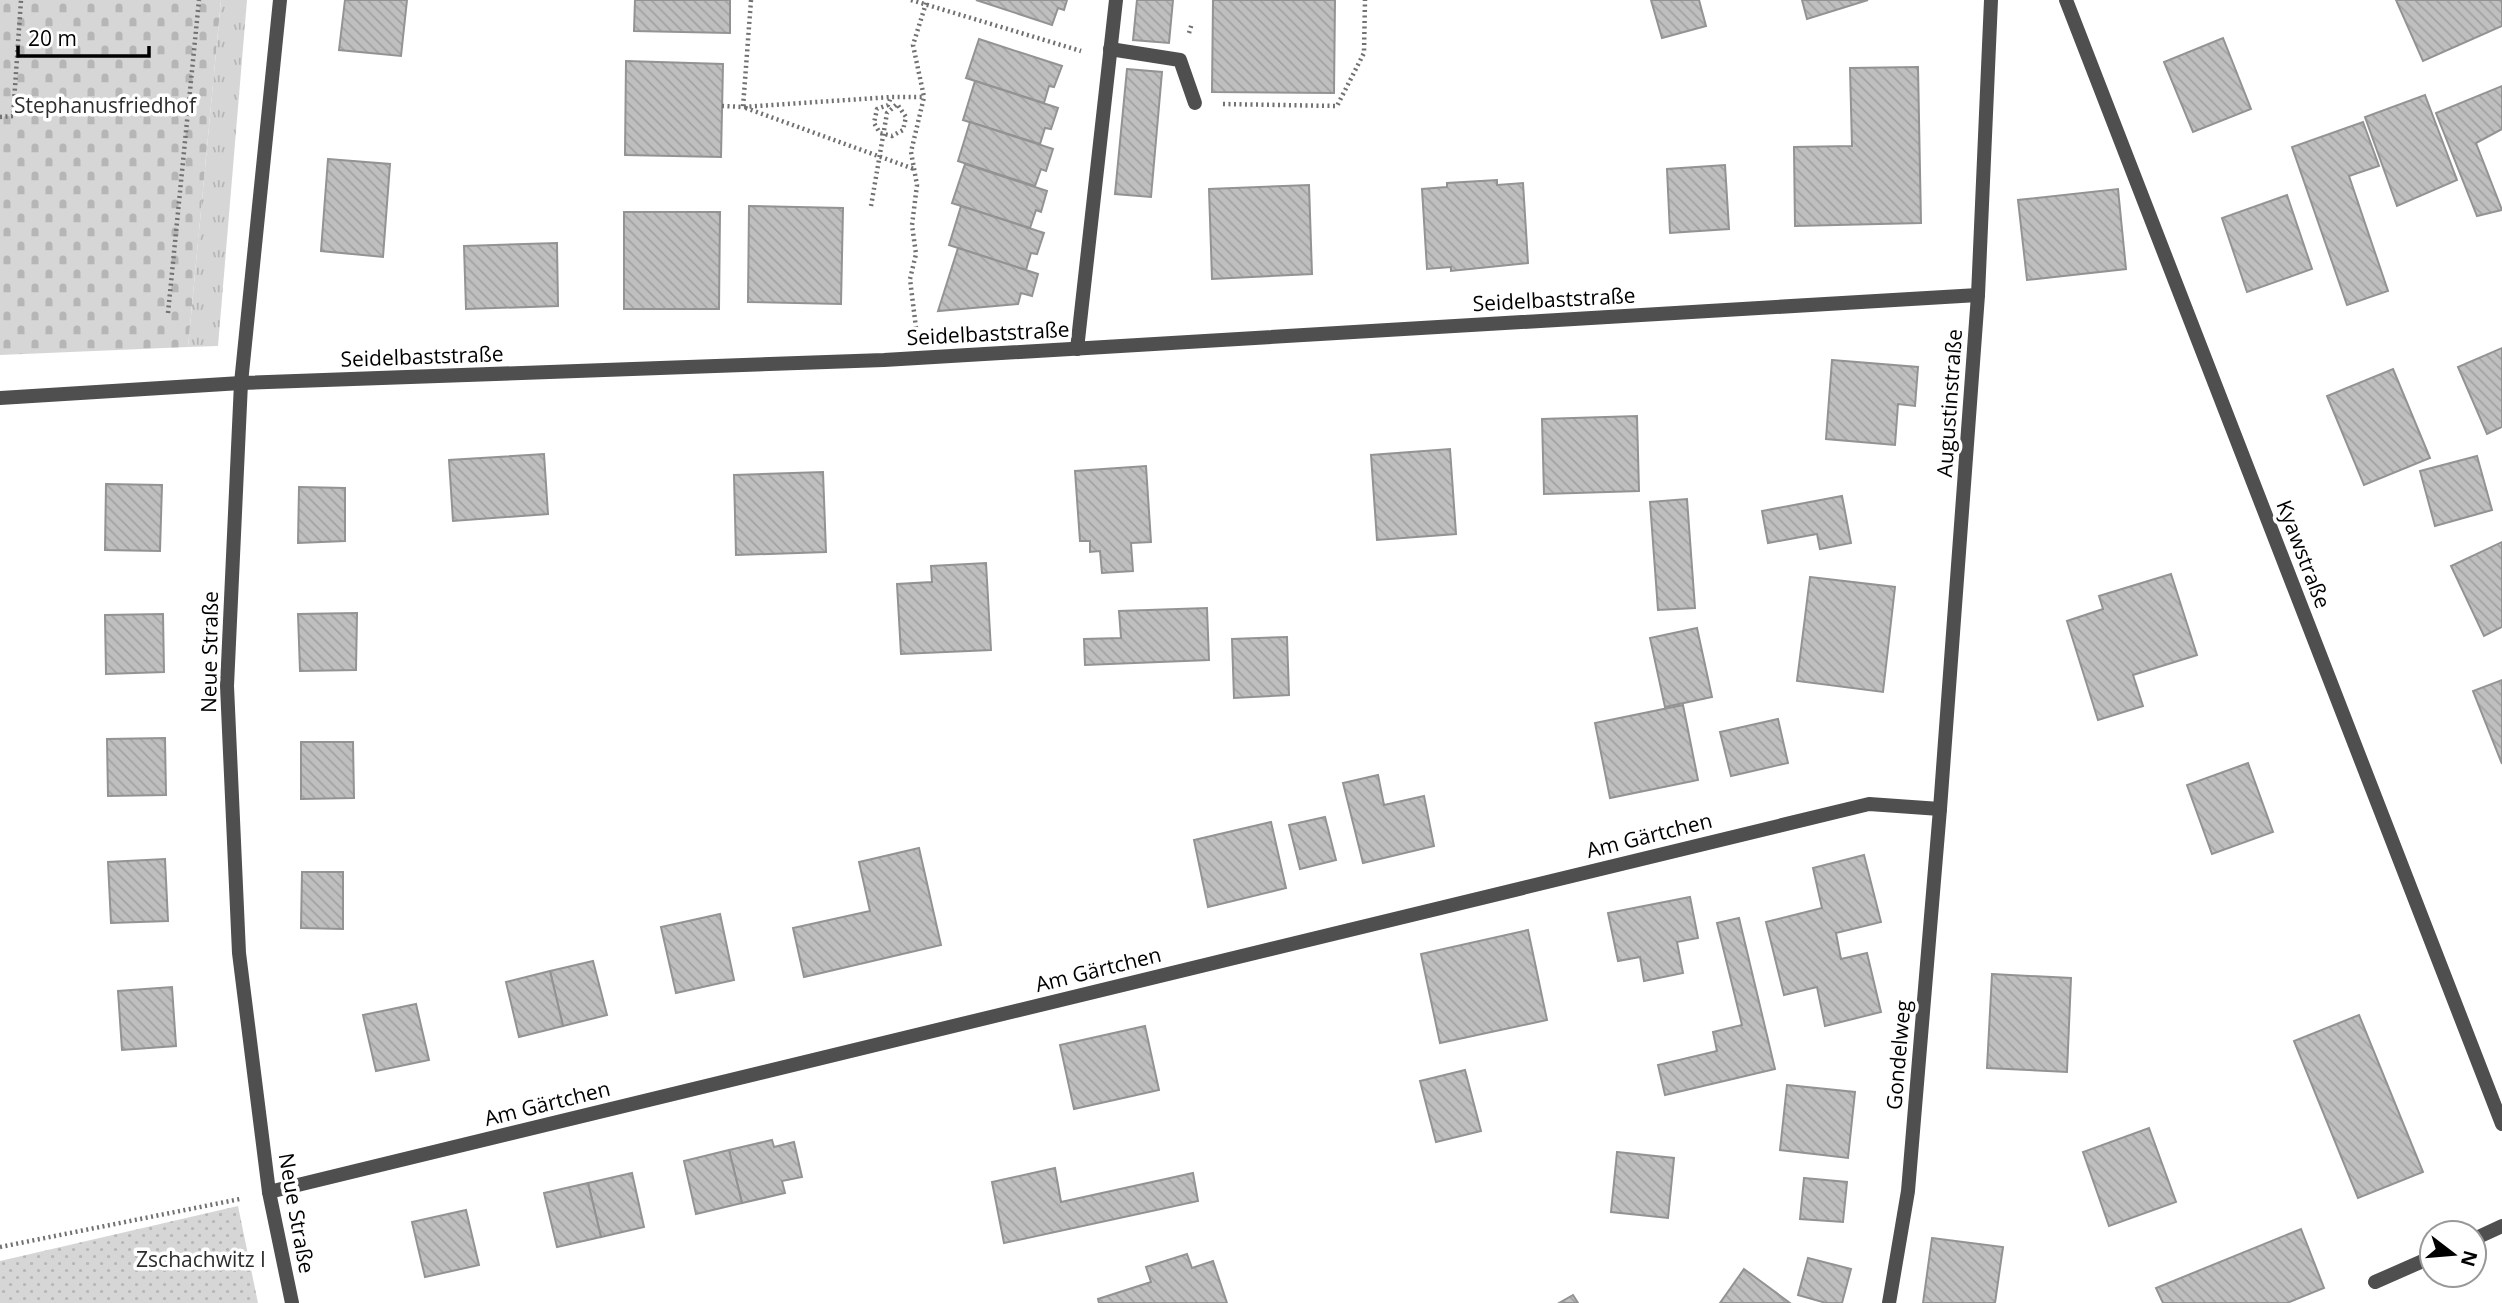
<svg xmlns="http://www.w3.org/2000/svg" width="2502" height="1303" font-family="'Open Sans',sans-serif">
	<defs>
		<pattern id="grass-tufts" width="24" height="20" patternUnits="userSpaceOnUse" patternTransform="scale(1.75)"><rect width="24" height="20" fill="#d6d6d6"/><path d="M3 7l-1-3M5 7V3M7 7l1-3M15 17l-1-3M17 17v-4M19 17l1-3" fill="none" stroke="#b6b6b6"/></pattern>
		<pattern id="cemetery-stones" width="16" height="16" patternUnits="userSpaceOnUse" patternTransform="scale(1.75)"><rect width="16" height="16" fill="#d6d6d6"/><path d="M2 7V4a2 2 0 0 1 4 0v3zM10 15v-3a2 2 0 0 1 4 0v3z" fill="#b6b6b6"/></pattern>
		<pattern id="garden-dots" width="8" height="8" patternUnits="userSpaceOnUse" patternTransform="scale(1.75)"><rect width="8" height="8" fill="#d6d6d6"/><path d="M2 2h.1M6 6h.1" fill="none" stroke="#b6b6b6" stroke-width="1.8" stroke-linecap="round"/></pattern>
		<pattern id="building-back-hatch" width="6" height="6" patternUnits="userSpaceOnUse" patternTransform="scale(1.75)"><rect width="6" height="6" fill="#bfbfbf"/><path d="M-1 5l2 2M0 0l6 6M5-1l2 2" fill="none" stroke="#a2a2a2"/></pattern>
	</defs>
	<rect width="100%" height="100%" fill="#fff"/>
	<polygon fill="url(#grass-tufts)" points="221,0 247,0 218,346 188,347"/>
	<polygon fill="url(#cemetery-stones)" points="0,0 221,0 188,347 0,355"/>
	<polygon fill="url(#garden-dots)" points="238,1206 258,1303 0,1303 0,1261"/>
	<g fill="url(#building-back-hatch)" stroke="#939393" stroke-width="2">
		<polygon points="345,0 407,0 401,56 339,50"/>
		<polygon points="635,0 730,0 730,33 634,31"/>
		<polygon points="976,0 1067,0 1064,10 1058,8 1052,25"/>
		<polygon points="1137,0 1173,0 1169,43 1133,40"/>
		<polygon points="1213,0 1335,0 1334,93 1212,92"/>
		<polygon points="1651,0 1699,0 1706,26 1662,38"/>
		<polygon points="1802,0 1868,0 1807,19"/>
		<polygon points="2396,0 2502,0 2502,26 2423,61"/>
		<polygon points="2223,38 2251,109 2193,132 2164,62"/>
		<polygon points="979,39 1062,66 1054,87 1049,86 1044,103 966,78"/>
		<polygon points="626,61 723,64 721,157 625,155"/>
		<polygon points="1918,67 1921,223 1795,226 1794,147 1852,146 1850,68"/>
		<polygon points="1127,69 1162,72 1151,197 1115,194"/>
		<polygon points="975,81 1058,108 1051,129 1045,128 1040,144 963,120"/>
		<polygon points="2502,86 2502,129 2476,143 2502,210 2477,216 2436,113"/>
		<polygon points="2425,95 2457,180 2397,206 2365,117"/>
		<polygon points="970,122 1053,149 1046,171 1041,169 1035,186 958,161"/>
		<polygon points="2363,122 2379,166 2349,176 2388,291 2347,305 2292,147"/>
		<polygon points="328,159 390,164 383,257 321,251"/>
		<polygon points="965,164 1047,191 1041,212 1036,210 1030,228 952,203"/>
		<polygon points="1725,165 1729,229 1670,233 1667,169"/>
		<polygon points="1497,180 1497,185 1523,183 1528,263 1451,271 1451,267 1427,269 1422,189 1447,187 1447,183"/>
		<polygon points="1309,185 1312,274 1212,279 1209,189"/>
		<polygon points="2118,189 2126,269 2027,280 2018,200"/>
		<polygon points="2287,195 2312,269 2247,292 2222,218"/>
		<polygon points="749,206 843,208 841,304 748,302"/>
		<polygon points="961,206 1044,233 1037,254 1031,253 1026,270 949,245"/>
		<polygon points="624,212 720,212 719,309 624,309"/>
		<polygon points="557,243 558,306 466,309 464,246"/>
		<polygon points="958,248 1038,274 1032,296 1021,293 1018,304 938,311"/>
		<polygon points="2502,348 2502,427 2487,434 2458,367"/>
		<polygon points="1832,360 1918,367 1915,406 1898,404 1895,445 1826,439"/>
		<polygon points="2393,369 2430,458 2364,485 2327,396"/>
		<polygon points="1637,416 1639,491 1544,494 1542,419"/>
		<polygon points="1450,449 1456,534 1377,540 1371,455"/>
		<polygon points="544,454 548,514 453,521 449,460"/>
		<polygon points="2477,456 2492,510 2435,526 2420,471"/>
		<polygon points="1146,466 1151,542 1131,543 1133,571 1102,573 1100,551 1090,552 1090,541 1080,541 1075,471"/>
		<polygon points="823,472 826,552 736,555 734,475"/>
		<polygon points="106,484 162,485 160,551 105,550"/>
		<polygon points="299,487 345,488 345,541 298,543"/>
		<polygon points="1842,496 1851,543 1820,549 1817,534 1768,543 1762,511"/>
		<polygon points="1687,499 1695,608 1658,610 1650,502"/>
		<polygon points="2502,542 2502,627 2484,636 2451,566"/>
		<polygon points="986,563 991,650 901,654 897,584 932,582 931,566"/>
		<polygon points="2171,574 2197,655 2133,675 2143,706 2098,720 2067,621 2103,609 2099,596"/>
		<polygon points="1810,577 1895,587 1883,692 1797,681"/>
		<polygon points="1207,608 1209,660 1085,665 1084,639 1121,638 1119,611"/>
		<polygon points="357,613 356,670 300,671 298,614"/>
		<polygon points="163,614 164,672 106,674 105,615"/>
		<polygon points="1697,628 1712,697 1665,707 1650,638"/>
		<polygon points="1287,637 1289,695 1234,698 1232,639"/>
		<polygon points="2502,680 2502,764 2473,691"/>
		<polygon points="1683,705 1698,780 1610,798 1595,723"/>
		<polygon points="1778,719 1788,763 1731,776 1720,732"/>
		<polygon points="165,738 166,795 108,796 107,739"/>
		<polygon points="301,742 353,742 354,798 301,799"/>
		<polygon points="2248,763 2273,832 2212,854 2187,785"/>
		<polygon points="1378,775 1384,805 1424,796 1434,846 1363,863 1343,783"/>
		<polygon points="1325,817 1336,860 1300,869 1289,825"/>
		<polygon points="1271,822 1286,888 1208,907 1194,840"/>
		<polygon points="919,848 941,945 804,977 793,928 870,911 859,862"/>
		<polygon points="1864,855 1881,922 1836,933 1841,959 1867,953 1881,1012 1825,1026 1817,987 1784,995 1766,922 1822,908 1813,868"/>
		<polygon points="165,859 168,921 111,923 108,862"/>
		<polygon points="302,872 343,872 343,929 301,928"/>
		<polygon points="1690,897 1698,938 1677,942 1683,973 1644,981 1640,957 1618,961 1608,913"/>
		<polygon points="720,914 734,980 676,993 661,927"/>
		<polygon points="1739,918 1775,1069 1665,1095 1658,1065 1717,1051 1713,1032 1742,1025 1717,923"/>
		<polygon points="1528,930 1547,1020 1440,1043 1421,954"/>
		<polygon points="593,961 607,1015 563,1026 550,971"/>
		<polygon points="550,971 563,1026 519,1037 506,982"/>
		<polygon points="1992,974 2071,978 2067,1072 1987,1068"/>
		<polygon points="172,987 176,1046 122,1050 118,991"/>
		<polygon points="416,1004 429,1060 376,1071 363,1015"/>
		<polygon points="2359,1015 2423,1172 2358,1198 2294,1041"/>
		<polygon points="1145,1026 1159,1090 1074,1109 1060,1045"/>
		<polygon points="1465,1070 1481,1131 1436,1142 1420,1081"/>
		<polygon points="1787,1085 1855,1092 1848,1158 1780,1150"/>
		<polygon points="2149,1128 2176,1202 2109,1226 2083,1152"/>
		<polygon points="772,1140 774,1147 794,1142 802,1177 782,1181 785,1193 742,1203 729,1150"/>
		<polygon points="729,1150 742,1203 696,1214 684,1161"/>
		<polygon points="1617,1152 1674,1158 1668,1218 1611,1212"/>
		<polygon points="1055,1168 1061,1202 1193,1173 1198,1201 1004,1243 992,1182"/>
		<polygon points="632,1173 644,1227 601,1237 588,1183"/>
		<polygon points="1804,1178 1847,1182 1843,1222 1800,1219"/>
		<polygon points="588,1183 601,1237 557,1247 544,1193"/>
		<polygon points="466,1210 479,1265 425,1277 412,1222"/>
		<polygon points="2301,1229 2324,1288 2287,1303 2163,1303 2156,1288"/>
		<polygon points="1932,1238 2003,1247 1995,1303 1923,1303"/>
		<polygon points="1187,1254 1192,1268 1213,1261 1227,1303 1099,1303 1098,1299 1151,1282 1146,1267"/>
		<polygon points="1808,1258 1851,1269 1842,1303 1826,1303 1798,1295"/>
		<polygon points="1744,1269 1790,1303 1720,1303"/>
		<polygon points="1573,1295 1578,1303 1559,1303"/>
	</g>
	<g fill="none" stroke-linecap="round" stroke-linejoin="round">
		<g stroke="#717171" stroke-width="4.5" stroke-dasharray="2 3.5" stroke-linecap="butt">
			<polyline points="751,0 743,107 914,169"/>
			<polyline points="911,0 1081,51"/>
			<polyline points="1189,33 1192,23"/>
			<polyline points="1223,104 1337,106 1364,53 1365,0"/>
			<polyline points="722,106 743,107 891,97 924,97"/>
			<polyline points="0,117 13,116 21,0"/>
			<polyline points="871,206 887,113 897,104 906,117 903,130 892,136 880,133 874,123 877,109 888,105 891,97"/>
			<polyline points="168,313 199,0"/>
			<polyline points="916,328 910,279 916,254 912,225 917,185 911,152 924,97 913,45 927,0"/>
			<polyline points="0,1247 240,1199"/>
		</g>
		<g stroke="#4f4f4f" stroke-width="14">
			<polyline points="1110,49 1180,60 1195,103"/>
			<polyline points="1077,349 1116,0"/>
			<polyline points="2474,1239 2502,1226"/>
			<polyline points="2375,1282 2432,1257"/>
		</g>
		<g stroke="#4f4f4f" stroke-width="14">
			<polyline points="280,0 241,383 227,686 239,953 269,1192 292,1303"/>
			<polyline points="2066,0 2502,1124"/>
			<polyline points="0,398 241,383 884,360 1978,295"/>
			<polyline points="269,1192 1869,804 1940,809"/>
			<polyline points="1889,1303 1908,1191 1940,809 1978,295 1991,0"/>
		</g>
	</g>
	<g text-anchor="middle" dominant-baseline="central" stroke-width="7" stroke-linejoin="round" paint-order="stroke">
		<g font-size="21" fill="#2d2d2d" stroke="#fff">
			<text x="105" y="105">Stephanusfriedhof</text>
			<text x="201" y="1259">Zschachwitz I</text>
		</g>
		<g font-size="21" fill="#000" stroke="#fff">
			<text transform="translate(1554 299) rotate(-3)">Seidelbaststraße</text>
			<text transform="translate(988 333) rotate(-3)">Seidelbaststraße</text>
			<text transform="translate(422 356) rotate(-2)">Seidelbaststraße</text>
			<text transform="translate(1949 403) rotate(-86)">Augustinstraße</text>
			<text transform="translate(2304 554) rotate(69)">Kyawstraße</text>
			<text transform="translate(209 652) rotate(-89)">Neue Straße</text>
			<text transform="translate(1649 835) rotate(-14)">Am Gärtchen</text>
			<text transform="translate(1098 969) rotate(-14)">Am Gärtchen</text>
			<text transform="translate(1898 1055) rotate(-85)">Gondelweg</text>
			<text transform="translate(547 1103) rotate(-14)">Am Gärtchen</text>
			<text transform="translate(297 1213) rotate(80)">Neue Straße</text>
		</g>
	</g>
	<g transform="translate(2453 1254) rotate(106)"><circle r="33" fill="#ffffff" stroke="#999999" stroke-width="2"/>
	<path d="M0-5L12 26L0 18L-12 26Z" fill="#000000"/>
	<text y="-10" font-size="19" font-weight="bold" text-anchor="middle" fill="#000000">N</text>
	</g>
	<path d="M18 46v10h131v-10" fill="none" stroke="#000000" stroke-width="3.5"/>
	<text x="28" y="46" font-size="21" fill="#000000" stroke="#ffffff" stroke-width="5" paint-order="stroke">20 m</text>
</svg>
